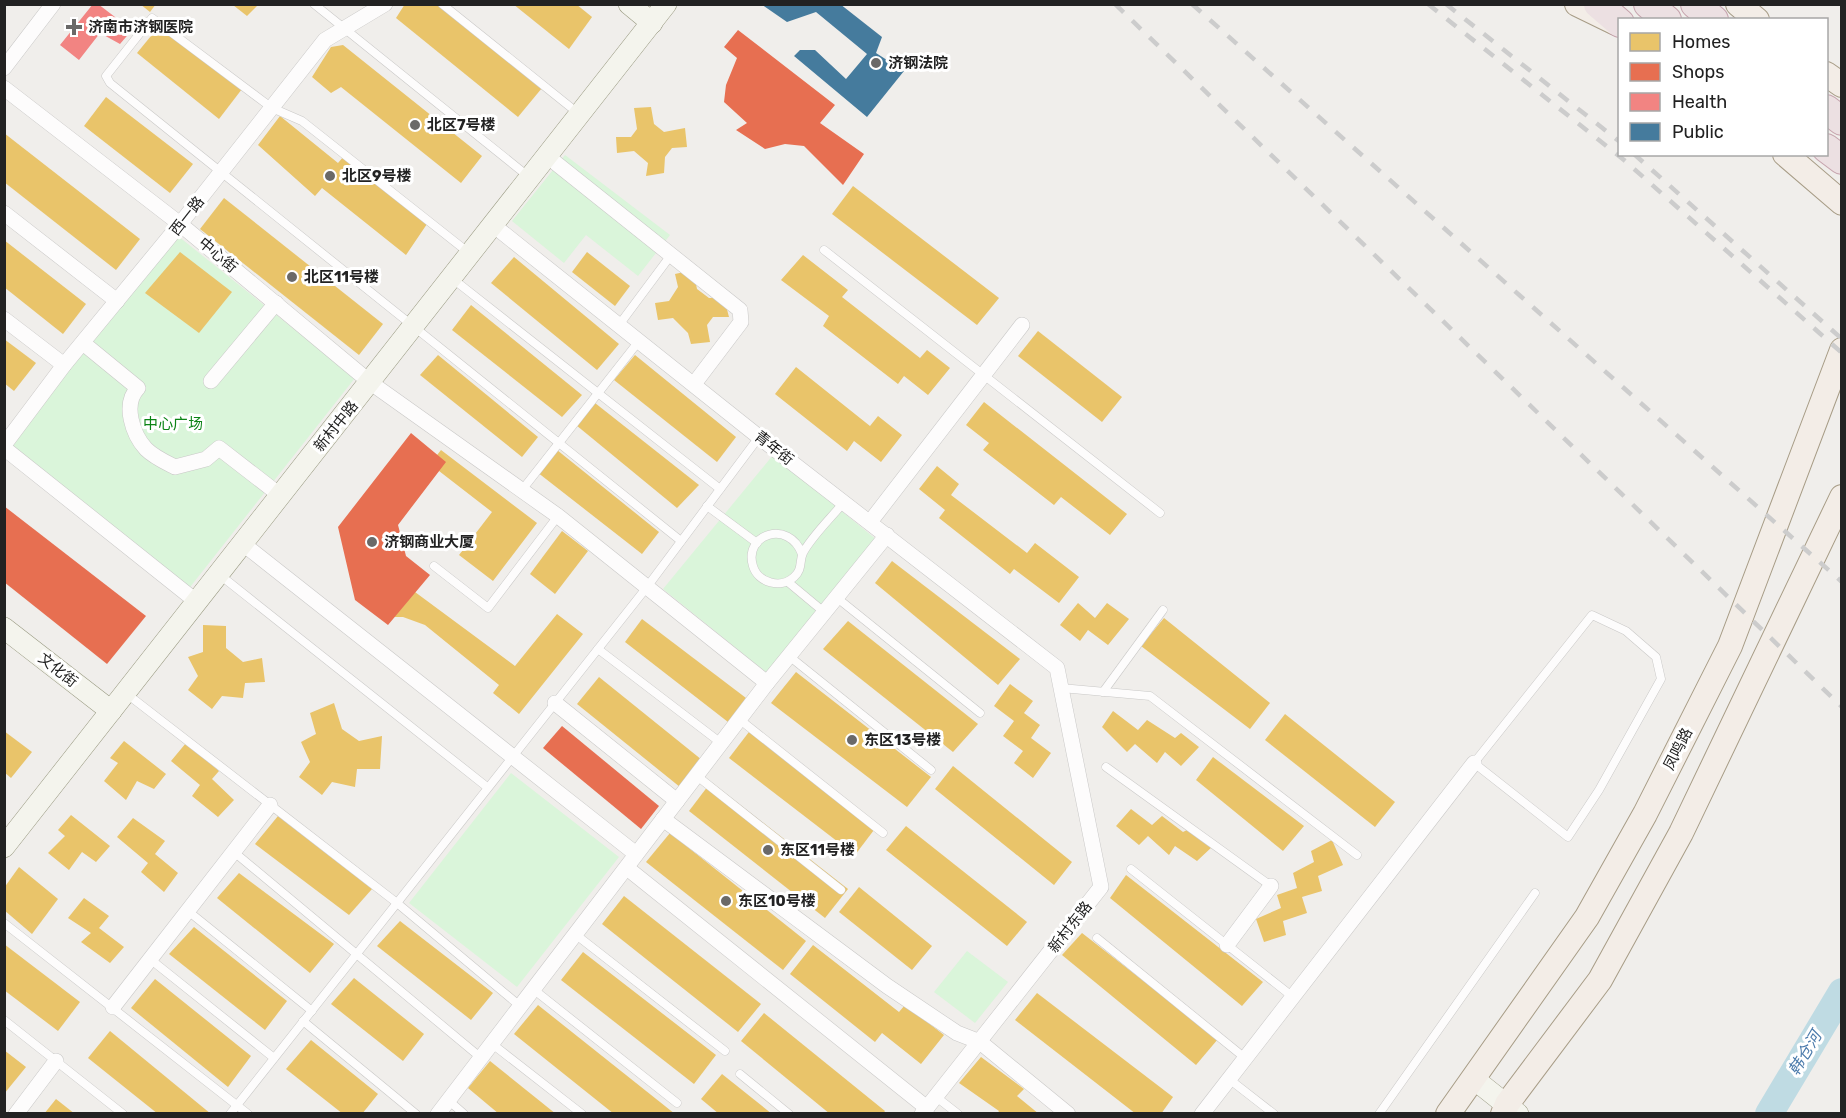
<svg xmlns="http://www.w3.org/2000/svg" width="1846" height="1118" font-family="Rubik,'Noto Sans SC',sans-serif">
	<rect width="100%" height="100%" fill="#f0eeeb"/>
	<g fill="#daf5da">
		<polygon points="565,155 670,235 638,276 586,235 564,263 512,221"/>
		<polygon points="178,236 355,378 187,591 6,449"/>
		<polygon points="773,455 877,540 768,674 663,589"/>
		<polygon points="511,773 619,857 517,987 409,903"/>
		<polygon points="967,951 1008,982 975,1023 934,992"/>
	</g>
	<g fill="#e9c46a">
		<polygon points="140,4 156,4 150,12"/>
		<polygon points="405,4 438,4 542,88 518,117 396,18"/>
		<polygon points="513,4 576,4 592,17 569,49"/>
		<polygon points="233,5 258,5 247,16"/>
		<polygon points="160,25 242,89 219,119 137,53"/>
		<polygon points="343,45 482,156 461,183 341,87 331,93 312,77 331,47"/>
		<polygon points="106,97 193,164 170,193 84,126"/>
		<polygon points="651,107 654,124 664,132 685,128 687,147 672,148 665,157 664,173 646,176 648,163 634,151 617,153 616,137 631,137 637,129 634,108"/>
		<polygon points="280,116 338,163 344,156 427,224 406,255 322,188 315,196 258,145"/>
		<polygon points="4,133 140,239 116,270 4,182"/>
		<polygon points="853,186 999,298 977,325 832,214"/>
		<polygon points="224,198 383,324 359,355 200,229"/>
		<polygon points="4,240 86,304 63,334 4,287"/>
		<polygon points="180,252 232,292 199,333 145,293"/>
		<polygon points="587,252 630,286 615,306 572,272"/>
		<polygon points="803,255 848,290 842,297 920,358 927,350 950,368 928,395 904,376 898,384 823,326 829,316 781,280"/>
		<polygon points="514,257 619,344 597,370 491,283"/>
		<polygon points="693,270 697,289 709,298 724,298 729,317 713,317 707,325 710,342 691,344 688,333 673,318 658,320 655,303 669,301 678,287 675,274"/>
		<polygon points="471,305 582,395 562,417 452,330"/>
		<polygon points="1038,331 1122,397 1102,422 1018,356"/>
		<polygon points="4,339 36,363 14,391 4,383"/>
		<polygon points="438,355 538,437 522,457 420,375"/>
		<polygon points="635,355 736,437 717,462 614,380"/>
		<polygon points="796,367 870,426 878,416 902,435 881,462 854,441 847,451 775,394"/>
		<polygon points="984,402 1127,514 1110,535 1061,497 1054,505 983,450 989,443 966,425"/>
		<polygon points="595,403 699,485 677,508 576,425"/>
		<polygon points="441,450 537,523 493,581 459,555 492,512 430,464"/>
		<polygon points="557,450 659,532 642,554 537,472"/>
		<polygon points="937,466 959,484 951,495 1027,553 1035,543 1079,577 1059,603 1014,569 1010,574 939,518 945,510 919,489"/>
		<polygon points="562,531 588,551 555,594 530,574"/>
		<polygon points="892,561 1020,659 998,685 875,583"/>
		<polygon points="415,592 515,666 557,614 583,634 519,714 493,693 499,685 425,625 403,617 394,617"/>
		<polygon points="1078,603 1095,618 1107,603 1129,619 1108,645 1088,630 1080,641 1060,625"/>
		<polygon points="1164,618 1270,703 1250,729 1141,646"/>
		<polygon points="642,619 746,698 728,722 625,642"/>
		<polygon points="848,621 978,724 953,752 823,649"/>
		<polygon points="203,625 226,626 226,648 243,662 262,658 265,682 245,683 243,698 222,696 212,709 188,690 198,676 188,657 203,652"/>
		<polygon points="796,672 931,777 907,807 771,703"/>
		<polygon points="599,677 702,760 680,787 577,704"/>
		<polygon points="1010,684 1033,701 1024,713 1040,725 1031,738 1051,753 1033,778 1014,763 1023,751 1003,736 1014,721 994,706"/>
		<polygon points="334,703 342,729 359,741 382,736 380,769 357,769 355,787 332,782 322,795 299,777 310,762 301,742 316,734 310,713"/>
		<polygon points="1113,711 1138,730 1147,720 1175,738 1181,733 1199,747 1181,766 1165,752 1157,763 1135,744 1127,752 1102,727"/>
		<polygon points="1285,714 1395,802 1375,827 1265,740"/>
		<polygon points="752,728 877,826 855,855 729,758"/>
		<polygon points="4,731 32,752 11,778 4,772"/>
		<polygon points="124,741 166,774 154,789 137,781 126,800 104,781 118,763 110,758"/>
		<polygon points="186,743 219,771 212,779 234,800 218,817 192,796 200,785 171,761"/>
		<polygon points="1213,757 1304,826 1283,851 1196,780"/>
		<polygon points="953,766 1072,862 1054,885 935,789"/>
		<polygon points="711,782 848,889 825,918 689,811"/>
		<polygon points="1131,809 1152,825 1162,816 1183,832 1191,828 1213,846 1197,861 1175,846 1169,855 1148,836 1139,845 1116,826"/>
		<polygon points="71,815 110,846 96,862 82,852 69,870 48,853 65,836 58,830"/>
		<polygon points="278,816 372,889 349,915 255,844"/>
		<polygon points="133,818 165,841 155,854 178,873 164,892 141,872 148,863 117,837"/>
		<polygon points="906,826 1027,922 1007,946 886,850"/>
		<polygon points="670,833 806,941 783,970 646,862"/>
		<polygon points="1332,840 1343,865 1318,876 1322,891 1302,897 1307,913 1283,921 1286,935 1264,942 1256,919 1281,908 1277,895 1297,888 1293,873 1314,862 1311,851"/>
		<polygon points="19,867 58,899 32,934 4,910 4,888"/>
		<polygon points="239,873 334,944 310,973 217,898"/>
		<polygon points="1126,875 1263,982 1242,1006 1110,898"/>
		<polygon points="859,887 932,946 912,970 839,912"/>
		<polygon points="624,896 761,1004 738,1032 602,924"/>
		<polygon points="84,898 109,916 99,928 124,947 110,963 81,942 91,933 68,918"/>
		<polygon points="400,921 493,993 471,1020 377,946"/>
		<polygon points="194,927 287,1001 265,1030 169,954"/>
		<polygon points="1082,933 1218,1039 1196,1065 1062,955"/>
		<polygon points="4,944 80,1002 58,1031 4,990"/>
		<polygon points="813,945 899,1012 905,1005 944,1035 921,1064 882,1033 875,1042 790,974"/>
		<polygon points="583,952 716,1055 694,1084 561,980"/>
		<polygon points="354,978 424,1034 403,1061 331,1004"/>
		<polygon points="155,979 251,1056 228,1087 131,1008"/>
		<polygon points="1037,993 1173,1097 1161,1114 1136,1114 1015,1020"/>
		<polygon points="538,1005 675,1114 614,1114 514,1034"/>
		<polygon points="764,1013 885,1111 883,1114 830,1114 741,1041"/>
		<polygon points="110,1031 211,1114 158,1114 88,1058"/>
		<polygon points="311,1040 378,1094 362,1114 343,1114 286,1069"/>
		<polygon points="4,1050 26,1067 4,1094"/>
		<polygon points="981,1057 1024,1089 1017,1096 1039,1114 997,1114 999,1111 959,1083"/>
		<polygon points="490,1061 556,1114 499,1114 468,1088"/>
		<polygon points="722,1074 772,1114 719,1114 701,1099"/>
		<polygon points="56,1099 75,1114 44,1114"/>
	</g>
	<g fill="#e76f51">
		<polygon points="738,30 835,105 820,123 864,154 843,185 804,146 785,144 765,149 736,130 747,123 724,102 726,85 737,58 724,47"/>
		<polygon points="411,433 446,462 398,525 406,556 430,575 388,625 355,600 338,527"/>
		<polygon points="4,506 146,616 107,664 4,582"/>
		<polygon points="562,726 659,806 641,829 543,748"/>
	</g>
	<polygon fill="#f28482" points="93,4 98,4 132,30 120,44 100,33 79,60 60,45"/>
	<polygon fill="#457b9d" points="761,4 840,4 882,37 876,53 904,71 867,117 794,56 800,50 815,50 846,79 867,54 816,12 787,22"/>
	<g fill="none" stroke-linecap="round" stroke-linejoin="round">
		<polyline stroke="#bfdbe3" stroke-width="28" points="1769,1114 1842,992"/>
		<g stroke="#c9c8c7" stroke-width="9">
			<g id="lane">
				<polyline points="314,4 529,177"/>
				<polyline points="442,4 579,114"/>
				<polyline points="824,250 1160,513"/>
				<polyline points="469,253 302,121 272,108 152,18 106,76 110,83 681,541"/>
				<polyline points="453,279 720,489"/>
				<polyline points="619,325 671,255"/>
				<polyline points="522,490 639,341"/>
				<polyline points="707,506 757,543"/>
				<path d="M 802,554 C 789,519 743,534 753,566 C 758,583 781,589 794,577 C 803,569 799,561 803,553 C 811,537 832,517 844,502"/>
				<polyline points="434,566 488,608 558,516"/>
				<polyline points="220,575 487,787"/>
				<polyline points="788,582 824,612"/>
				<polyline points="836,597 980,713"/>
				<polygon points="1592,615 1626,631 1656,657 1661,679 1599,790 1568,837 1474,763"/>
				<polyline points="598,649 721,743"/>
				<polyline points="789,656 931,770"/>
				<polyline points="1061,688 1150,696 1357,855"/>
				<polyline points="1103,692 1163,610"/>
				<polyline points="127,694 397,903 520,1006"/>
				<polyline points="739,719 883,833"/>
				<polyline points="1106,767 1271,886"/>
				<polyline points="697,776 841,890"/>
				<polyline points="234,852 480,1057"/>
				<polyline points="1131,869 1293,997"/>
				<polyline points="188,911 312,1011"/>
				<polyline points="4,923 248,1114"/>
				<polyline points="575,934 725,1051"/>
				<polyline points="1097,938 1245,1058"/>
				<polyline points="150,959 274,1058"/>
				<polyline points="533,989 677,1103"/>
				<polyline points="4,1020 123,1114"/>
				<polyline points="303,1021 416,1114"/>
				<polyline points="491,1043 582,1114"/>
				<polyline points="740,1074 789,1114"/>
				<polyline points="1229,1079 1274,1114"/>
				<polyline points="935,1096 958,1114"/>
				<polyline points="448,1100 464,1114"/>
				<polyline points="230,1114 647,587 759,437"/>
				<polyline points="1379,1114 1535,893"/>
			</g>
		</g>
		<g stroke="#c9c8c7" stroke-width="16">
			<g id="street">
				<polyline points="4,68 53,4"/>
				<polyline points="4,88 180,224 371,383 558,516 767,683"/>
				<polyline points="547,156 740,310 741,322 694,384"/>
				<polyline points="4,213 117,301"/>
				<polyline points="493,225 759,437 1057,668 1101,887 922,1114"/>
				<polyline points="4,319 64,365"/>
				<path d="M 83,343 L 138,388 C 122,404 133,435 146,449 C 154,457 165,462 175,467 L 206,459 L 219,448 L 281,496"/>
				<polyline points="211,381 276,303"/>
				<polyline points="4,445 64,365 180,224 325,40 385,4"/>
				<polyline points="4,448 197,602"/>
				<polyline points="870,522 1022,325"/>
				<polyline points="242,543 636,854"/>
				<polyline points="555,703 677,801"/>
				<polyline points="663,819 887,986 957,1033 980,1042 1068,1114"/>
				<polyline points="627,868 927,1108"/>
				<polyline points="1227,945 1271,886"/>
				<polyline points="113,1007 270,805"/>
				<polyline points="16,1114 56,1061"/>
				<polyline points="438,1114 767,683 887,535"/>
				<polyline points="1202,1114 1474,763"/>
			</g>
		</g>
		<g stroke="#999a82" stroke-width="22">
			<g id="secondary">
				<polyline points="629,4 652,23"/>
				<polyline points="4,628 111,711"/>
				<polyline points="4,847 666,4"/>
				<polyline points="1474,1079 1518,1114"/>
			</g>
		</g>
		<g stroke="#a79c86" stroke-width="26">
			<g id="primary">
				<polyline points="1577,4 1616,23"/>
				<polyline points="1738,4 1757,20"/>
				<polyline points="1826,74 1842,85"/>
				<polyline points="1785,154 1842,203"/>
				<polyline points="1448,1114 1587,917 1645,814 1730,646 1842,350"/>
				<polyline points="1503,1114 1507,1104 1600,980 1681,833 1842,497"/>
			</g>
		</g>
		<g stroke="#c5a2ac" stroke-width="30">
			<g id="highway">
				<polyline points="1598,4 1620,23"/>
				<polyline points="1648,4 1667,20"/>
				<polyline points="1695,4 1714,20"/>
				<polyline points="1826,109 1842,121"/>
				<polyline points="1826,148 1842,160"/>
			</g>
		</g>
		<use href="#lane" stroke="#fdfcfc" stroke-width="8"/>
		<use href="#street" stroke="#fdfcfc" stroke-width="15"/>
		<use href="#secondary" stroke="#f4f4ed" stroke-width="21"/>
		<use href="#primary" stroke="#f3ede7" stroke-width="24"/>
		<use href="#highway" stroke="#ece0e2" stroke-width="28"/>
		<g stroke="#ccc" stroke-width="4.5" stroke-dasharray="12 12" stroke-linecap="butt">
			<polyline points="1115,4 1842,707"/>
			<polyline points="1192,4 1842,582"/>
			<polyline points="1428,4 1624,160 1842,353"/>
			<polyline points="1446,4 1620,142"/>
			<polyline points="1634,154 1842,339"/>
		</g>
	</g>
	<g fill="#6a6968" stroke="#fff" stroke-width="2">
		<path d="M71 18h6v6h6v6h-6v6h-6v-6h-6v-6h6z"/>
		<circle cx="876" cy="63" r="6"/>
		<circle cx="415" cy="125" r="6"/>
		<circle cx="330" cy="176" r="6"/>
		<circle cx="292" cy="277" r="6"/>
		<circle cx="372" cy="542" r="6"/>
		<circle cx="852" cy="740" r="6"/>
		<circle cx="768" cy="850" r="6"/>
		<circle cx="726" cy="901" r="6"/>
	</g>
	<g text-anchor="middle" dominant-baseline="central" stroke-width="6" stroke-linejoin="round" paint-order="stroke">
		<g font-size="15" font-weight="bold" fill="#222" stroke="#fff" text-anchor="start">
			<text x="88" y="27">济南市济钢医院</text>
			<text x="888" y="63">济钢法院</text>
			<text x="427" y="125">北区7号楼</text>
			<text x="342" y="176">北区9号楼</text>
			<text x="304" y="277">北区11号楼</text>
			<text x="384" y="542">济钢商业大厦</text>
			<text x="864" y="740">东区13号楼</text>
			<text x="780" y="850">东区11号楼</text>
			<text x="738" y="901">东区10号楼</text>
		</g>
		<g font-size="15" fill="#222" stroke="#fff">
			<text transform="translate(187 216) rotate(-52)">西一路</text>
			<text transform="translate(218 255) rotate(40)">中心街</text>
			<text transform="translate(336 426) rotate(-51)">新村中路</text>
			<text transform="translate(774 448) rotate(38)">青年街</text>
			<text transform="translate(58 670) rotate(38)">文化街</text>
			<text transform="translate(1678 749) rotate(-63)">凤鸣路</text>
			<text transform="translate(1070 927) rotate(-52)">新村东路</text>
		</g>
		<g font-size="15" fill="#0c8416" stroke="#fff">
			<text x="173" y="424">中心广场</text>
		</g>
		<g font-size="16" font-style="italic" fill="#4a7aab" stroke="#fff">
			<text transform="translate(1805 1053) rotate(-59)">韩仓河</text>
		</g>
	</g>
	<rect width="1846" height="1118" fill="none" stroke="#222222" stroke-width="12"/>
	<rect x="1618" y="18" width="210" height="138" fill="#ffffff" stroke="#a7a7a7" stroke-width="1.5"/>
	<rect x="1630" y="33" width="30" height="18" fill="#e9c46a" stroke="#a7a7a7" stroke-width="1.5"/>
	<text x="1672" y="48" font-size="18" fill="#222222">Homes</text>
	<rect x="1630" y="63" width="30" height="18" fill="#e76f51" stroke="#a7a7a7" stroke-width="1.5"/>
	<text x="1672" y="78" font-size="18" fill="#222222">Shops</text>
	<rect x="1630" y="93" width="30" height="18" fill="#f28482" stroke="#a7a7a7" stroke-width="1.5"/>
	<text x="1672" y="108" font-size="18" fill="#222222">Health</text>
	<rect x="1630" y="123" width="30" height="18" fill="#457b9d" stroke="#a7a7a7" stroke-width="1.5"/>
	<text x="1672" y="138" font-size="18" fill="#222222">Public</text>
</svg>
